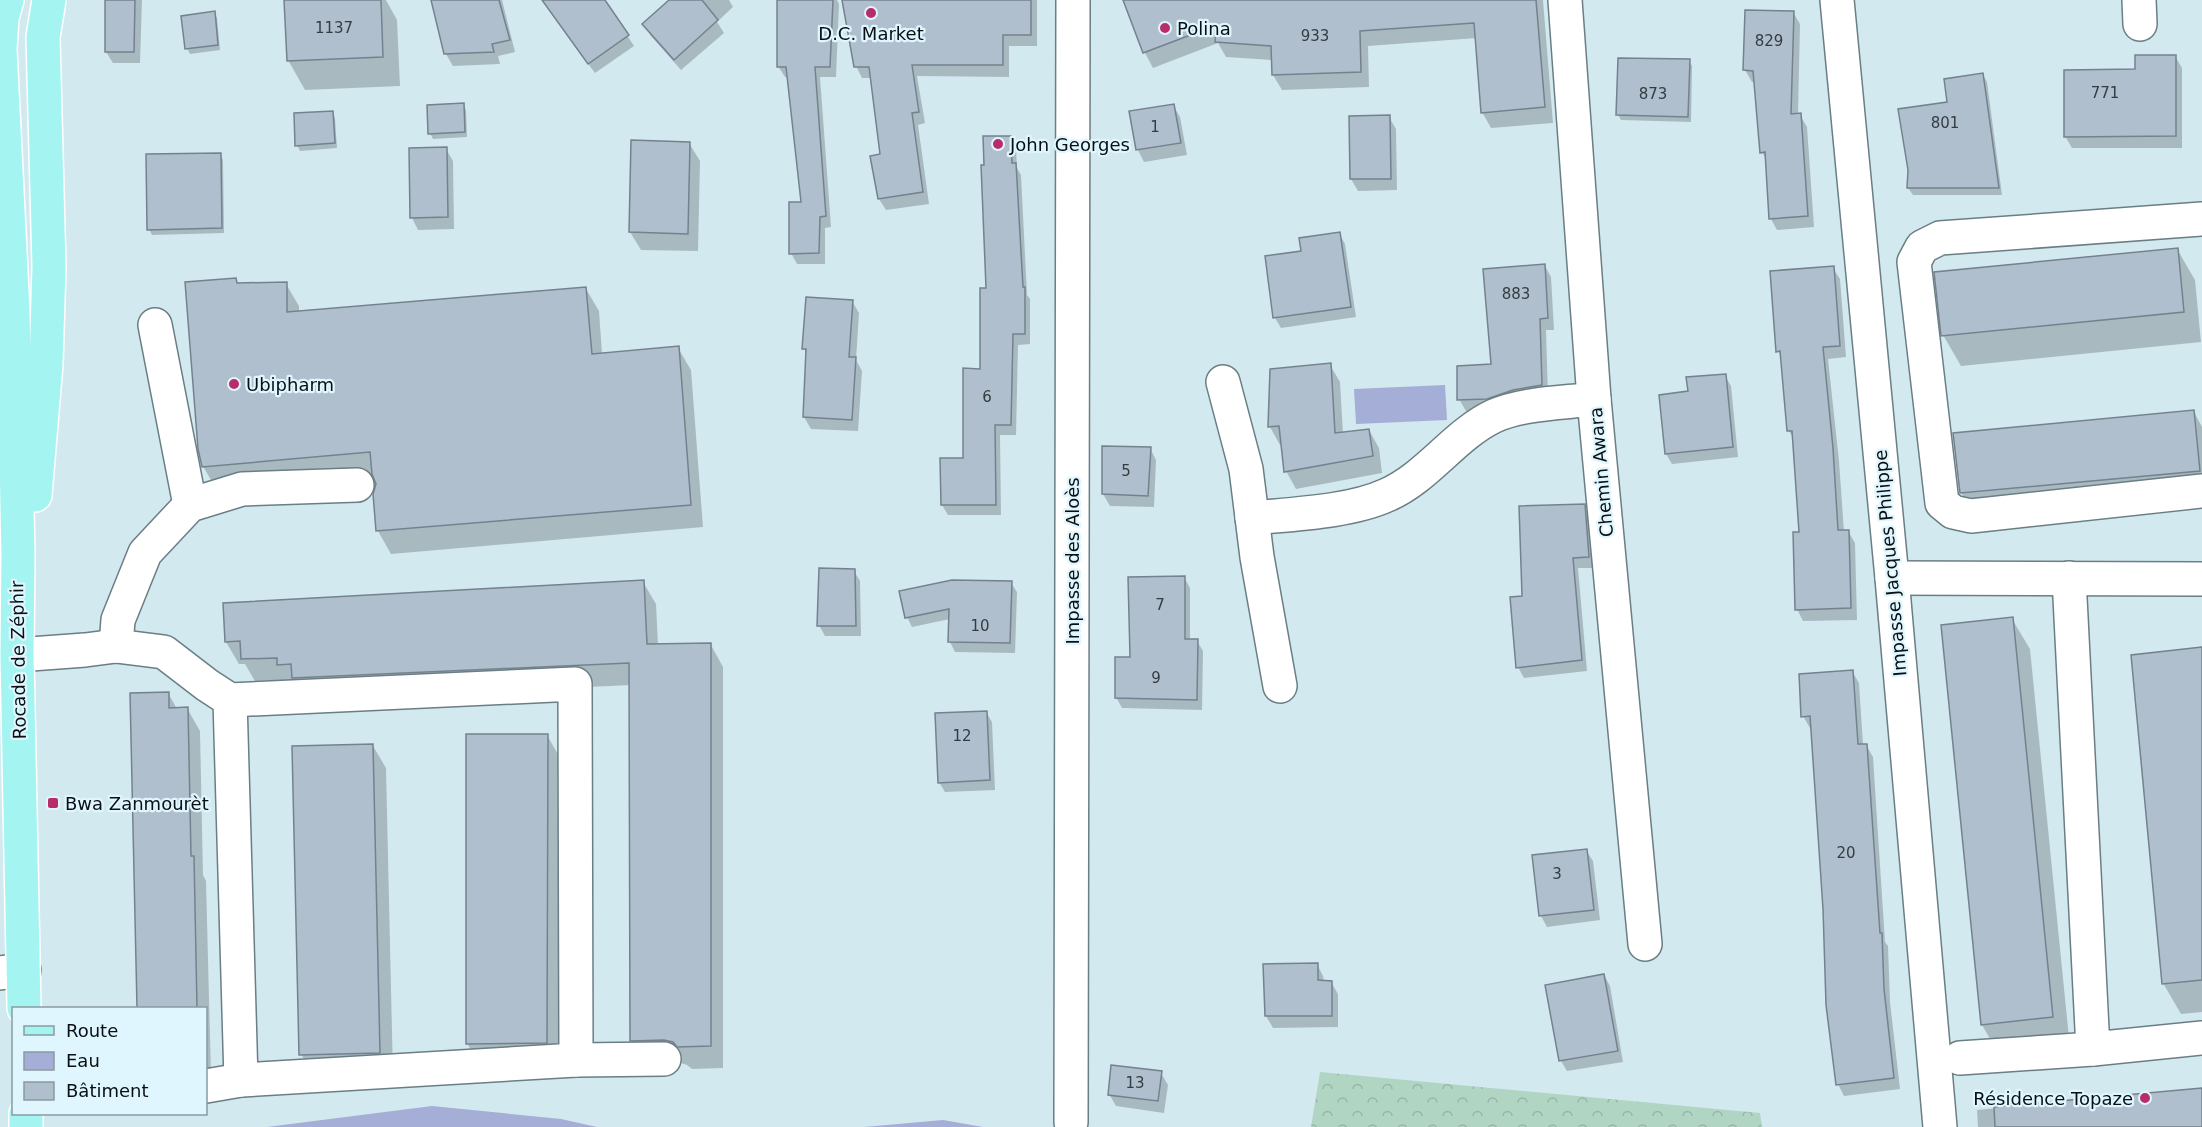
<svg xmlns="http://www.w3.org/2000/svg" width="2202" height="1127" font-family="'DejaVu Sans',sans-serif">
	<defs>
		<pattern id="forest-crowns" width="20" height="18" patternUnits="userSpaceOnUse" patternTransform="scale(1.5)"><rect width="20" height="18" fill="#b1d5c3"/><path d="M2 6a3 3 0 1 1 6 0M12 15a3 3 0 1 1 6 0" fill="none" stroke="#97b6a7"/></pattern>
	</defs>
	<rect width="100%" height="100%" fill="#d3e9f0"/>
	<polygon fill="url(#forest-crowns)" points="1320,1072 1760,1113 1762,1127 1311,1127"/>
	<g fill="#a5aed6">
		<polygon points="1445,385 1447,420 1356,424 1354,389"/>
		<polygon points="432,1106 561,1119 597,1127 267,1127"/>
		<polygon points="943,1120 983,1127 864,1127"/>
	</g>
	<g fill="#0003">
		<polygon points="106,0 142,0 140,63 113,63 106,52"/>
		<polygon points="286,0 386,0 397,20 400,86 305,90 288,60"/>
		<polygon points="441,0 502,0 515,52 498,56 500,64 453,66 446,54"/>
		<polygon points="546,0 604,0 634,46 595,73 550,12"/>
		<polygon points="671,0 729,0 733,7 717,22 724,33 681,70 651,36 644,24"/>
		<polygon points="779,0 837,0 839,4 836,77 820,77 831,227 825,228 825,264 797,264 791,253 802,203 788,77 785,77 778,66"/>
		<polygon points="844,0 1037,0 1037,46 1009,46 1009,77 917,76 925,123 918,125 929,204 886,210 879,199 882,155 872,78 862,78 856,66"/>
		<polygon points="1130,0 1543,0 1553,123 1491,128 1482,112 1477,38 1368,46 1369,87 1282,90 1273,75 1273,60 1226,57 1218,43 1153,68 1145,53 1125,2"/>
		<polygon points="214,12 217,18 220,50 190,54 187,48"/>
		<polygon points="1793,12 1800,24 1798,115 1800,115 1807,127 1814,227 1777,230 1771,219 1767,161 1762,152 1755,82 1752,82 1745,70"/>
		<polygon points="2175,56 2182,68 2182,148 2072,148 2065,136 2136,71"/>
		<polygon points="1689,61 1692,66 1691,122 1621,120 1618,115"/>
		<polygon points="1983,75 1987,82 2002,195 1913,195 1908,188 1949,103"/>
		<polygon points="463,105 466,110 467,137 433,139 430,133"/>
		<polygon points="1173,105 1180,117 1187,155 1144,162 1138,150 1131,112"/>
		<polygon points="332,112 335,118 337,148 300,151 297,145"/>
		<polygon points="1389,117 1396,129 1397,190 1358,191 1351,179"/>
		<polygon points="1010,138 1016,148 1017,168 1021,175 1027,295 1030,299 1030,344 1018,345 1016,435 1000,435 1001,515 948,515 942,505 964,459 981,370 987,289"/>
		<polygon points="632,142 689,143 700,161 698,251 641,250 630,232"/>
		<polygon points="446,149 453,161 454,229 418,230 412,218"/>
		<polygon points="220,154 223,160 224,233 152,235 149,229"/>
		<polygon points="1339,233 1345,244 1356,317 1281,328 1275,318 1303,252"/>
		<polygon points="2177,249 2195,280 2201,342 1961,366 1943,335"/>
		<polygon points="1545,266 1551,277 1554,330 1546,330 1548,397 1494,410 1466,411 1459,399 1492,366"/>
		<polygon points="1833,268 1840,279 1846,357 1828,359 1839,461 1844,532 1848,531 1855,543 1857,620 1803,621 1797,609 1800,533 1795,441 1789,431 1782,358 1778,351"/>
		<polygon points="235,279 238,284 286,284 299,306 299,313 586,289 599,311 602,354 678,348 691,370 703,527 391,554 378,531 375,494 377,484 374,476 216,489 203,466"/>
		<polygon points="852,301 859,313 856,360 862,371 858,431 811,429 804,417 807,354 804,349"/>
		<polygon points="1330,365 1340,382 1343,434 1369,430 1379,448 1382,473 1296,489 1286,471 1283,444 1280,445 1270,427 1271,370"/>
		<polygon points="1725,376 1731,386 1738,457 1672,464 1666,454 1690,393"/>
		<polygon points="2194,412 2202,427 2202,503 1980,524 1962,494 1954,435"/>
		<polygon points="1150,448 1156,460 1154,507 1110,506 1103,494"/>
		<polygon points="1584,506 1590,516 1594,568 1578,568 1587,671 1524,678 1518,667"/>
		<polygon points="854,571 860,581 861,636 825,636 819,625"/>
		<polygon points="1184,577 1190,588 1190,641 1197,641 1203,651 1202,710 1122,708 1116,697 1131,659"/>
		<polygon points="643,582 656,604 658,645 711,645 723,667 723,1068 692,1069 687,1065 678,1062 644,1063 631,1040 631,685 307,700 292,687 288,680 255,681 245,664 239,664 226,642"/>
		<polygon points="1011,583 1017,592 1015,653 955,652 950,642 950,619 912,627 907,617"/>
		<polygon points="2012,619 2030,649 2070,1048 2000,1056 1982,1025"/>
		<polygon points="2202,649 2202,1012 2181,1014 2163,983"/>
		<polygon points="1852,671 1859,683 1863,745 1866,745 1873,757 1885,942 1888,946 1890,1002 1900,1089 1844,1096 1838,1084 1812,728 1810,728 1803,716"/>
		<polygon points="168,693 177,709 187,708 200,731 203,875 206,881 211,1075 206,1075 206,1008 138,1008 131,694"/>
		<polygon points="986,712 992,722 995,790 945,792 939,782"/>
		<polygon points="547,735 560,758 560,1065 480,1066 467,1043"/>
		<polygon points="373,746 386,768 393,1075 314,1077 301,1054"/>
		<polygon points="1586,850 1593,861 1600,920 1547,927 1541,916"/>
		<polygon points="1317,964 1323,976 1324,982 1331,982 1338,994 1338,1027 1273,1028 1266,1016"/>
		<polygon points="1604,975 1610,986 1623,1062 1567,1071 1561,1061"/>
		<polygon points="1161,1073 1168,1085 1164,1113 1116,1106 1109,1094"/>
		<polygon points="2202,1089 2202,1127 1978,1127 1977,1110"/>
	</g>
	<g fill="#b0bfcd" stroke="#74828f" stroke-width="1.5">
		<polygon points="105,0 135,0 134,52 105,52"/>
		<polygon points="284,0 381,0 383,57 287,61"/>
		<polygon points="431,0 499,0 510,40 492,44 494,52 444,54"/>
		<polygon points="542,0 605,0 629,35 588,64"/>
		<polygon points="669,0 702,0 718,20 674,60 642,24"/>
		<polygon points="777,0 833,0 830,67 815,67 826,216 820,217 819,253 789,254 789,202 801,202 786,67 777,67"/>
		<polygon points="842,0 1031,0 1031,35 1003,35 1003,65 912,65 919,112 912,113 923,192 878,199 870,156 880,154 869,67 854,67"/>
		<polygon points="1123,0 1536,0 1545,107 1481,113 1474,23 1360,31 1361,72 1272,75 1271,46 1215,42 1217,25 1143,53"/>
		<polygon points="1745,10 1794,11 1791,114 1801,113 1808,216 1769,219 1765,152 1760,153 1753,71 1743,70"/>
		<polygon points="215,11 218,45 185,49 181,16"/>
		<polygon points="2135,55 2176,55 2176,136 2064,137 2064,70 2135,69"/>
		<polygon points="1618,58 1690,59 1688,117 1616,115"/>
		<polygon points="1983,73 1999,188 1907,188 1908,170 1898,109 1947,102 1944,79"/>
		<polygon points="464,103 465,132 428,134 427,105"/>
		<polygon points="1174,104 1181,143 1136,150 1129,111"/>
		<polygon points="333,111 335,143 295,146 294,113"/>
		<polygon points="1390,115 1391,179 1350,179 1349,116"/>
		<polygon points="983,136 1011,136 1012,163 1016,163 1023,287 1025,287 1025,334 1013,334 1011,425 995,425 996,505 941,505 940,458 963,458 963,368 980,369 980,288 986,288 981,165 984,165"/>
		<polygon points="631,140 690,142 688,234 629,232"/>
		<polygon points="447,147 448,217 410,218 409,148"/>
		<polygon points="221,153 222,228 147,230 146,154"/>
		<polygon points="1340,232 1351,307 1273,318 1265,256 1301,251 1299,238"/>
		<polygon points="2178,248 2184,312 1941,336 1934,272"/>
		<polygon points="1545,264 1548,318 1540,319 1542,385 1513,390 1487,399 1457,400 1457,366 1491,364 1483,269"/>
		<polygon points="1834,266 1840,346 1823,347 1833,448 1838,530 1849,530 1851,608 1795,610 1793,532 1799,532 1792,431 1787,431 1780,351 1776,352 1770,271"/>
		<polygon points="236,278 237,283 287,282 287,312 586,287 592,354 679,346 691,505 376,531 373,494 376,484 372,474 370,452 202,467 198,449 185,282"/>
		<polygon points="806,297 853,300 849,357 856,357 852,420 803,417 806,349 802,349"/>
		<polygon points="1331,363 1335,433 1369,429 1373,456 1284,472 1279,426 1268,427 1270,369"/>
		<polygon points="1726,374 1733,447 1665,454 1659,395 1688,391 1686,377"/>
		<polygon points="2194,410 2200,471 1960,493 1953,433"/>
		<polygon points="1102,446 1151,447 1148,496 1102,494"/>
		<polygon points="1585,504 1589,557 1573,558 1582,660 1516,668 1510,597 1522,596 1519,506"/>
		<polygon points="819,568 855,569 856,626 817,626"/>
		<polygon points="1185,576 1185,639 1198,639 1197,700 1115,698 1115,657 1130,657 1128,577"/>
		<polygon points="644,580 647,644 711,643 711,1046 677,1047 673,1042 664,1040 630,1041 629,663 292,678 291,664 277,665 277,658 241,659 240,641 225,642 223,603"/>
		<polygon points="952,580 1012,581 1010,643 948,642 949,609 905,618 899,591"/>
		<polygon points="2013,617 2053,1017 1981,1025 1941,625"/>
		<polygon points="2202,647 2202,980 2162,984 2131,655"/>
		<polygon points="1853,670 1858,744 1867,744 1880,933 1882,933 1884,989 1894,1078 1836,1085 1826,1005 1823,909 1810,716 1801,717 1799,674"/>
		<polygon points="169,692 169,708 188,707 191,856 194,856 197,1008 137,1008 130,693"/>
		<polygon points="987,711 990,780 938,783 935,713"/>
		<polygon points="466,734 548,734 547,1043 466,1044"/>
		<polygon points="373,744 380,1053 299,1055 292,746"/>
		<polygon points="1587,849 1594,910 1539,916 1532,855"/>
		<polygon points="1318,963 1318,980 1332,981 1332,1016 1265,1016 1263,964"/>
		<polygon points="1604,974 1618,1051 1559,1061 1545,985"/>
		<polygon points="1111,1065 1162,1071 1158,1101 1108,1095"/>
		<polygon points="2202,1088 2202,1127 1995,1127 1994,1107"/>
	</g>
	<g fill="none" stroke-linecap="round" stroke-linejoin="round">
		<g stroke="#6a7e84" stroke-width="36">
			<g id="minor">
				<polyline points="1565,0 1594,399 1645,944"/>
				<polyline points="1837,0 1892,578 1940,1127"/>
				<polyline points="2139,0 2140,24"/>
				<polyline points="2202,219 1940,238 1922,247 1914,262 1942,503 1953,512 1971,516 2202,491"/>
				<polyline points="155,325 190,505"/>
				<polyline points="1223,382 1246,469 1257,557 1280,686"/>
				<path d="M 1252,518 C 1293,514 1350,512 1387,495 C 1428,477 1454,435 1494,416 C 1524,403 1562,403 1594,399"/>
				<polyline points="1892,578 2202,579"/>
				<polyline points="2069,578 2093,1049 2202,1038"/>
				<polyline points="116,646 118,620 145,553 190,505 242,489 357,485"/>
				<polyline points="17,655 85,650 116,646 164,652 207,685 230,700 575,684 576,1060 241,1080 230,700"/>
				<polyline points="0,973 24,970"/>
				<polyline points="1960,1058 2093,1049"/>
				<polyline points="576,1060 664,1059"/>
				<polyline points="206,1086 241,1080"/>
				<polyline points="1071,1122 1073,0"/>
			</g>
		</g>
		<g stroke="#fff" stroke-width="36">
			<g id="major">
				<polyline points="7,0 2,18 0,49 13,312 18,555 17,655 24,1008"/>
				<polyline points="35,495 46,364 49,267 43,37 49,0"/>
				<polyline points="26,1114 26,1127"/>
			</g>
		</g>
		<use href="#minor" stroke="#fff" stroke-width="33"/>
		<use href="#major" stroke="#a4f5f1" stroke-width="33"/>
	</g>
	<g fill="#b72d6a" stroke="#e0f6fe" stroke-width="2">
		<circle cx="871" cy="13" r="6"/>
		<circle cx="1165" cy="28" r="6"/>
		<circle cx="998" cy="144" r="6"/>
		<circle cx="234" cy="384" r="6"/>
		<rect x="47" y="797" width="12" height="12" rx="3"/>
		<circle cx="2145" cy="1098" r="6"/>
	</g>
	<g text-anchor="middle" dominant-baseline="central" stroke-width="4.5" stroke-linejoin="round" paint-order="stroke">
		<g font-size="15" fill="#333c42">
			<text x="334" y="28">1137</text>
			<text x="1315" y="36">933</text>
			<text x="1769" y="41">829</text>
			<text x="2105" y="93">771</text>
			<text x="1653" y="94">873</text>
			<text x="1945" y="123">801</text>
			<text x="1155" y="127">1</text>
			<text x="1516" y="294">883</text>
			<text x="987" y="397">6</text>
			<text x="1126" y="471">5</text>
			<text x="1160" y="605">7</text>
			<text x="980" y="626">10</text>
			<text x="1156" y="678">9</text>
			<text x="962" y="736">12</text>
			<text x="1846" y="853">20</text>
			<text x="1557" y="874">3</text>
			<text x="1135" y="1083">13</text>
		</g>
		<g font-size="18" fill="#091013" stroke="#e0f6fe" text-anchor="start">
			<text x="1177" y="28">Polina</text>
			<text x="871" y="33" text-anchor="middle">D.C. Market</text>
			<text x="1010" y="144">John Georges</text>
			<text x="246" y="384">Ubipharm</text>
			<text x="65" y="803">Bwa Zanmourèt</text>
			<text x="2133" y="1098" text-anchor="end">Résidence Topaze</text>
		</g>
		<g font-size="18" fill="#091013" stroke="#e0f6fe">
			<text transform="translate(1601 472) rotate(-95)">Chemin Awara</text>
			<text transform="translate(1072 561) rotate(-90)">Impasse des Aloès</text>
			<text transform="translate(1890 563) rotate(-95)">Impasse Jacques Philippe</text>
			<text transform="translate(18 660) rotate(-91)">Rocade de Zéphir</text>
		</g>
	</g>
	<rect x="12" y="1007" width="195" height="108" fill="#e0f6fe" stroke="#8a9aa0" stroke-width="1.5"/>
	<rect x="24" y="1026" width="30" height="9" fill="#a4f5f1" stroke="#8a9aa0" stroke-width="1.5"/>
	<text x="66" y="1037" font-size="18" fill="#091013">Route</text>
	<rect x="24" y="1052" width="30" height="18" fill="#a5aed6" stroke="#8a9aa0" stroke-width="1.5"/>
	<text x="66" y="1067" font-size="18" fill="#091013">Eau</text>
	<rect x="24" y="1082" width="30" height="18" fill="#b0bfcd" stroke="#8a9aa0" stroke-width="1.5"/>
	<text x="66" y="1097" font-size="18" fill="#091013">Bâtiment</text>
</svg>
